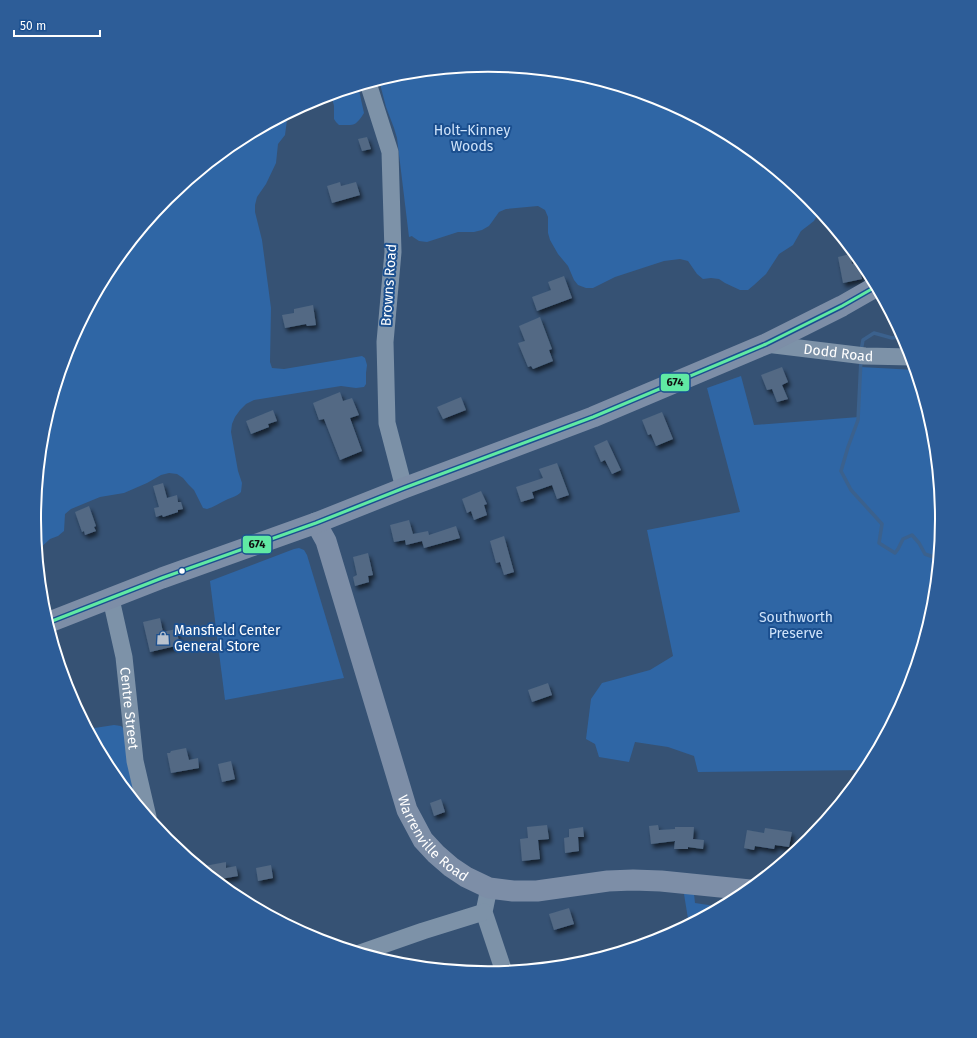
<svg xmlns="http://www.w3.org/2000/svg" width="977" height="1038" font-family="'Fira Sans',sans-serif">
	<defs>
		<filter id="shadow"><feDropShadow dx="2.5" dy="4" stdDeviation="2" flood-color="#0009"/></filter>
	</defs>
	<rect width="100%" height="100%" fill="#365274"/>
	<g fill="#2f66a5">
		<polygon points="489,65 577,73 663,99 741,141 810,198 820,210 814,221 801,231 793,245 779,254 766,274 754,285 748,290 740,290 725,283 719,279 711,278 703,279 697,274 688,261 680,259 664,261 615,277 593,288 586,288 578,285 574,280 568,266 558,254 550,240 548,233 548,217 545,210 538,206 506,209 499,212 489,226 482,230 474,232 458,232 427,242 419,241 413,237 412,236 409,237 397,138 394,128 386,107 379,80 400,73"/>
		<path d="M 358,86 L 364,113 C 355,127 354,125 339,125 L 336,122 L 334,119 L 334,106 L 331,94 Z"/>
		<path d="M 287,114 L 287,120 L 285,135 L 278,144 L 276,163 L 266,184 L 257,197 L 255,205 L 255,212 L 262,240 L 271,308 L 270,362 L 272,368 L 284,369 L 362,356 L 365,358 L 367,365 L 366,373 L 366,384 L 364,387 L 356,388 L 341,386 L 254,400 L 246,404 L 240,410 L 235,417 L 232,424 L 231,432 L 238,471 L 242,483 L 241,492 C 236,497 232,497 226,500 C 219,503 214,507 207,509 L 203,508 L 194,490 L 188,484 L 183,478 L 177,474 L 169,473 L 161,475 L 147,483 L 124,493 L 100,497 L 71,509 L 65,514 L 64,531 L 58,536 L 50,539 L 37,551 L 34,519 L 43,430 L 69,345 L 111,266 L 167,197 L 236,141 Z"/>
		<polygon points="860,367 916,370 934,431 943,519 939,564 934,568 938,572 934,608 908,693 867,770 698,772 694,756 668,747 635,742 629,762 599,757 595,744 586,739 591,699 602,683 650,670 673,656 647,530 740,512 707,388 741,376 754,425 859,417"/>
		<polygon points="299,548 304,550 307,555 344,678 225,700 210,581 294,549"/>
		<polygon points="114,725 121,726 127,732 140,807 110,771 88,729"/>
		<polygon points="684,894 694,894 695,903 722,907 689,925"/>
	</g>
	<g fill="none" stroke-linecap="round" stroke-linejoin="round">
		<g stroke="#3b618d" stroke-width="3.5">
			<polyline points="861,351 863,340 874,333 892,338 904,336"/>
			<polyline points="861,359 858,420 848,447 841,471 851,490 882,524 879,543 895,553 898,549 903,539 912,535 919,543 925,554 939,559"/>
		</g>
	</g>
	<g fill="#526984" filter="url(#shadow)">
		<polygon points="367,137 371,149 362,151 358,139"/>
		<polygon points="340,182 341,186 356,182 360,195 332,203 327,186"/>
		<polygon points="850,254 852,264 858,262 862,279 843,283 838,257"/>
		<polygon points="564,276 572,298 537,311 532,297 551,290 548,282"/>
		<polygon points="313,305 316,325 307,326 306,324 285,328 282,315 294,313 294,309"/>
		<polygon points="540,317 552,349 549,350 553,361 533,369 531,366 528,367 518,343 525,341 519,326"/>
		<polygon points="782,367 788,382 782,385 788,399 777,402 772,389 767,390 761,375"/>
		<polygon points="340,392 343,401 352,398 359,415 350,418 362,451 340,460 324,419 319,420 313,403"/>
		<polygon points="461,397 466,410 443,419 437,407"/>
		<polygon points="273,410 277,421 268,424 269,427 251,434 246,421"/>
		<polygon points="662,412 673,439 656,446 651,434 648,435 642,420"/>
		<polygon points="607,440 621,470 612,474 605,460 601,462 594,446"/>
		<polygon points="557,463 569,495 557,499 552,485 532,492 534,498 521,502 516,487 543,478 539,469"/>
		<polygon points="163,483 167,498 177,495 178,502 181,502 183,509 178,510 178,512 163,517 162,515 156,517 154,508 159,507 153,486"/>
		<polygon points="481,491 487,504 484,505 487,515 474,520 471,511 467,513 462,499"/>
		<polygon points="89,506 96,526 94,527 96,531 85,535 84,531 82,532 75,512"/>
		<polygon points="409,520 413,534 428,531 429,535 456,526 460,538 424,548 422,541 406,545 405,540 394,542 390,525"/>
		<polygon points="504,536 514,572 504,575 500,562 496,563 490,541"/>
		<polygon points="368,553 373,575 368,576 369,582 355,586 353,577 357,575 353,557"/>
		<polygon points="160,618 163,632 176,629 180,645 150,652 143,622"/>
		<polygon points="548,683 552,695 532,702 528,690"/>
		<polygon points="186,748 189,760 198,758 199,768 171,773 167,753 170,753 171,751"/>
		<polygon points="231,761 235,779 222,782 218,764"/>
		<polygon points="441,799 445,812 434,816 430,803"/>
		<polygon points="547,825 549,839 538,840 540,859 522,861 520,839 528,838 527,827"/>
		<polygon points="658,825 659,830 675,829 675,827 694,827 693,839 704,840 703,849 688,847 688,849 674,849 675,841 651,844 649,826"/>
		<polygon points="583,827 584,837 578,837 579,851 565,853 564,838 569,837 569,829"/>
		<polygon points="765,828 792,832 789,847 775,845 774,849 755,846 754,850 744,848 747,830 764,833"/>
		<polygon points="226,862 226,868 236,866 238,876 215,880 199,867"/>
		<polygon points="271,865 273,878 258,881 256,868"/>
		<polygon points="569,908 574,924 554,930 549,914"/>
	</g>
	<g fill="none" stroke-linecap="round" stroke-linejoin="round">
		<g stroke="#7d92a8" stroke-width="17">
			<polyline points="368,83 390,152 393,252 385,342 387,423 404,488"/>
			<path id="s1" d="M 766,344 L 865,356 L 912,357"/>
			<path id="s2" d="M 111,599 L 124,657 L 135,761 L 148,817"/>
			<polyline points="489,888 484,912 504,972"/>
			<polyline points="360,953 423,931 484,912"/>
		</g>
		<g stroke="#7d8ea7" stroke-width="21">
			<path id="s3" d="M 316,523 L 326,541 L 407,810 L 423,840 L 436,854 L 451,867 L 466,877 L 489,888 L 513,891 L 537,891 L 608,881 L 633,880 L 661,881 L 750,890"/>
			<polyline points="47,623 162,578 316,523 404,488 593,417 766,344 842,306 877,286"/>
		</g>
		<g stroke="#1b4f8f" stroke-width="6">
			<polyline id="bus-1" points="47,623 162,578 316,523 404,488 593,417 766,344 842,306 877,286"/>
		</g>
		<use href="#bus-1" stroke="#60e9a3" stroke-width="3"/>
	</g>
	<defs>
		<g id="shop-bare" transform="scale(1.08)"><path d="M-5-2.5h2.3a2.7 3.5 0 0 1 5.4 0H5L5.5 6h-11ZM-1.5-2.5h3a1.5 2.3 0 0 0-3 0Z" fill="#b9c2ce" stroke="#1b4f8f" stroke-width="2.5" paint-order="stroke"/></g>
	</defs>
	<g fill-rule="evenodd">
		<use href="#shop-bare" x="163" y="638"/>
	</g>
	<circle fill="#fff" stroke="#1b4f8f" stroke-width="1.5" cx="182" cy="571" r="3.5"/>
	<g text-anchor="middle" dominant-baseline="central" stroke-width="4" stroke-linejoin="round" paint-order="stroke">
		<g font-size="14" fill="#cfe3fa" stroke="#1b4f8f">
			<text x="472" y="130">Holt–Kinney<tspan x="472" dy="16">Woods</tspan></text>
			<text x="796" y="617">Southworth<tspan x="796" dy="16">Preserve</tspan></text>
		</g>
		<g font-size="14" fill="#fff" stroke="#1b4f8f">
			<text transform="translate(389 285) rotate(-86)">Browns Road</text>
			<text stroke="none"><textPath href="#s1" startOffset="73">Dodd Road</textPath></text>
			<text stroke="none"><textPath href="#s2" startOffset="111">Centre Street</textPath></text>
			<text stroke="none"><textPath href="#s3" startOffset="340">Warrenville Road</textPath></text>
		</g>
		<g font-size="14" fill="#fff" stroke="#1b4f8f" text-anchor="start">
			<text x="174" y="630">Mansfield Center<tspan x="174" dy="16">General Store</tspan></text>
		</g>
	</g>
	<path d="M0 0H977V1038H0ZM41 519a447 447 0 1 1 894 0a447 447 0 1 1-894 0Z" fill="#2d5d98" fill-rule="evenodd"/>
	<path fill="none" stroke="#fff" stroke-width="2" d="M41 519a447 447 0 1 1 894 0a447 447 0 1 1-894 0Z"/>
	<g stroke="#1b4f8f" stroke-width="1.5">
		<rect x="660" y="373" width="30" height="19" rx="4" fill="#60e9a3"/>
		<rect x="242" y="535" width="30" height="19" rx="4" fill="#60e9a3"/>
	</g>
	<g font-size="11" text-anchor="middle" font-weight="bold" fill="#111">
		<text x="675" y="386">674</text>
		<text x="257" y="548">674</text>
	</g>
	<path d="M14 30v6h86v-6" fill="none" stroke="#ffffff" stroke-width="2"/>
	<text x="20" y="30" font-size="12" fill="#ffffff" stroke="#1b4f8f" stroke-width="3" paint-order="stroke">50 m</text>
</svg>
